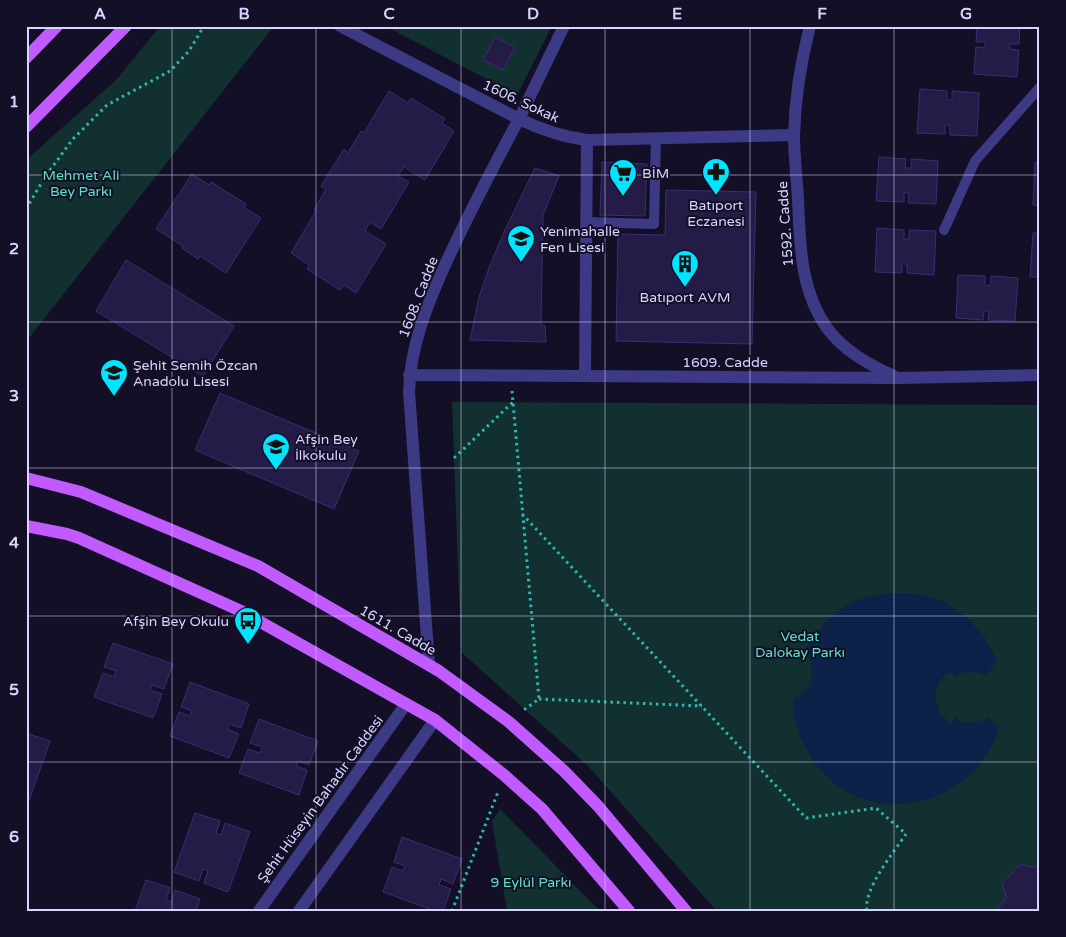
<svg xmlns="http://www.w3.org/2000/svg" width="1066" height="937" viewBox="0 0 1066 937" font-family="'Varela Round',sans-serif">
<style>
.green{fill:#12302f}
.water{fill:#0c2248}
.building{fill:#241b47;stroke:#3b2d73}
.lines{fill:none;stroke-linecap:round;stroke-linejoin:round}
.path{stroke:#2fb8b0;stroke-width:3;stroke-dasharray:2.5 4;stroke-linecap:butt}
.service{stroke:#3d3a85;stroke-width:10}
.minor{stroke:#3d3a85;stroke-width:12}
.tertiary{stroke:#3d3a85;stroke-width:12}
.primary{stroke:#c25bff;stroke-width:12}
.grid{fill:none;stroke:#d9d4ff;stroke-width:1;stroke-opacity:0.55}
.labels{text-anchor:middle;stroke-width:4;stroke-linejoin:round;paint-order:stroke}
.street-label{font-size:14px;fill:#d9d4ff;stroke:#130f26}
.poi-label{font-size:14px;fill:#d9d4ff;stroke:#130f26;text-anchor:start}
.park-label{font-size:14px;fill:#5fe0c0;stroke:#130f26}
.neatline{fill:none;stroke:#d9d4ff;stroke-width:2}
.grid-label{font-size:16px;text-anchor:middle;font-weight:bold;fill:#d9d4ff}
</style>
<rect width="100%" height="100%" fill="#130f26"/>
<path class="green" d="M160,26H274L29,338L26,344V160L117,79Z
M385,26H552L517,95Z
M452,402L1040,405V911H717L588,766L461,652Z
M500,809L600,911H507L492,821Z"/>
<path class="water" d="M888,593H916L942,601L965,616L984,636L997,660L987,676C976,670 966,670 956,677L949,672C930,685 932,711 951,723L955,717C966,725 977,724 988,717L999,728C972,816 851,833 807,750C798,734 792,717 793,699C813,691 817,666 805,650C818,628 836,608 861,599C870,596 879,595 888,593Z"/>
<path class="building" d="M977,26H1020L1019,44H1010V49L1019,50L1017,77L974,74L976,47L985,48V42H976Z
M495,37L515,47L503,70L483,60Z
M920,89L947,91V100H952V91L979,93L977,136L950,135V125H945V134L917,133Z
M389,91L408,103L411,98L445,119L442,123L454,131L425,180L404,167L398,176L409,182L381,229L370,222L365,231L386,244L356,293L344,285L340,290L307,269L309,265L291,253L316,211L314,210L326,189L321,186L344,149L348,153L361,131L364,133Z
M879,157L906,159L905,168H911V159L938,161L936,204L908,203L909,193H904V202L876,201Z
M602,162L647,164L645,216L600,215Z
M1035,162H1040V206L1033,205Z
M535,168L559,176L543,215L541,325L545,326L546,342L470,340L479,297L490,265L504,232Z
M192,174L209,185L211,182L246,204L244,207L261,218L226,273L200,256L198,259L182,248L183,246L156,229Z
M666,190L756,192L752,344L616,341L618,234L665,235Z
M877,228L904,230V239H909V230L936,231L934,275L907,273V264H902V273L875,272Z
M1033,233H1040V277H1030Z
M126,260L234,326L203,376L96,311Z
M958,275L985,276V285L990,286L991,276L1018,278L1015,321L988,320L989,311H984L983,320L956,318Z
M220,393L359,451L334,509L195,450Z
M113,643L173,664L164,689L152,685L150,690L162,694L153,718L94,697L103,673L114,677L116,671L104,667Z
M190,682L249,704L241,728L229,724L227,729L239,734L229,758L170,736L179,712L190,716L192,711L181,707Z
M259,719L318,741L309,765L298,761L296,766L307,770L299,795L239,773L248,749L260,753L262,747L250,743Z
M26,733L50,741L29,801L26,800Z
M195,813L220,821L216,833L221,835L225,823L250,832L228,892L204,883L208,871L203,869L199,881L174,872Z
M402,837L462,859L453,884L441,879L439,885L451,889L443,911H435L383,892L392,867L403,871L405,866L394,862Z
M1040,860V911H995L1007,898L1002,884L1021,864L1035,868Z
M146,880L170,888L166,900L172,902L175,890L200,899L196,911H135Z"/>
<g class="lines">
<path class="path" d="M26,209L45,177L72,140L107,105L170,71L189,51L204,26
M512,391L539,699L521,712
M454,458L513,402
M522,514L806,818L876,808L906,834C894,852 863,889 867,911
M539,699L702,706
M452,911L498,792"/>
<path class="service" d="M586,222L654,224L656,138
M944,230L975,161L1040,87"/>
<path class="minor" d="M340,26L519,119L564,26
M585,376L587,140"/>
<path class="tertiary" d="M810,26C801,61 795,99 794,135C794,157 797,179 798,200C800,244 800,290 827,328C844,351 868,364 894,376
M409,375L899,378L1040,375
M429,665L409,392C410,347 427,305 445,265C468,215 493,167 519,119C542,130 562,137 587,140L794,135
M259,911L406,704
M299,911L435,720"/>
<path class="primary" d="M26,58L57,26
M26,127L126,26
M26,478L81,492L258,566L439,671L509,722L564,771L598,806L686,911
M26,526L67,534L79,538L241,611L435,720L504,775L542,809L629,911"/>
</g>
<path class="grid" d="M172,26V911M316,26V911M461,26V911M605,26V911M750,26V911M894,26V911M26,175H1040M26,322H1040M26,468H1040M26,616H1040M26,762H1040"/>
<defs>
<symbol id="pharmacy-pin" viewBox="-11 -11 22 30"><path d="M0 17L-7.5 6A9.5 9.5 0 1 1 7.5 6Z" fill="#00e5ff" stroke="#130f26"/><path d="M-2-6h4v4h4v4h-4v4h-4v-4h-4v-4h4Z" fill="#111"/></symbol>
<symbol id="supermarket-pin" viewBox="-11 -11 22 30"><path d="M0 17L-7.5 6A9.5 9.5 0 1 1 7.5 6Z" fill="#00e5ff" stroke="#130f26"/><path d="M-6-5.5h2.5l.6 2H6L4.5 2H-2.5L-4.4-4H-6ZM-1.5 3.2a1.3 1.3 0 1 0 .1 0ZM3 3.2a1.3 1.3 0 1 0 .1 0Z" fill="#111"/></symbol>
<symbol id="school-pin" viewBox="-11 -11 22 30"><path d="M0 17L-7.5 6A9.5 9.5 0 1 1 7.5 6Z" fill="#00e5ff" stroke="#130f26"/><path d="M0-5L7-2L0 1L-7-2ZM-4 1L0 2.5L4 1V4Q0 6-4 4Z" fill="#111"/></symbol>
<symbol id="building-pin" viewBox="-11 -11 22 30"><path d="M0 17L-7.5 6A9.5 9.5 0 1 1 7.5 6Z" fill="#00e5ff" stroke="#130f26"/><path d="M-4-6H4V6H1V3H-1V6H-4ZM-2.5-4.3h1.7v1.8h-1.7ZM.8-4.3h1.7v1.8H.8ZM-2.5-1h1.7V.8h-1.7ZM.8-1h1.7V.8H.8Z" fill="#111"/></symbol>
<symbol id="bus-pin" viewBox="-11 -11 22 30"><path d="M0 17L-7.5 6A9.5 9.5 0 1 1 7.5 6Z" fill="#00e5ff" stroke="#130f26"/><path d="M-5-6H5V4H4V6H2V4H-2V6H-4V4H-5ZM-3.5-4V0h7V-4ZM-3.5 1.2v1.5H-2V1.2ZM2 1.2v1.5H3.5V1.2Z" fill="#111"/></symbol>
</defs>
<g fill-rule="evenodd">
<use href="#pharmacy-pin" x="700" y="156" width="32" height="43"/>
<use href="#supermarket-pin" x="607" y="157" width="32" height="43"/>
<use href="#school-pin" x="505" y="223" width="32" height="43"/>
<use href="#building-pin" x="669" y="248" width="32" height="43"/>
<use href="#school-pin" x="98" y="357" width="32" height="43"/>
<use href="#school-pin" x="260" y="431" width="32" height="43"/>
<use href="#bus-pin" x="232" y="605" width="32" height="43"/>
</g>
<g class="labels">
<g class="street-label">
<text transform="translate(521 101) rotate(25)" y="5">1606. Sokak</text>
<text transform="translate(785 224) rotate(-94)" y="5">1592. Cadde</text>
<text transform="translate(418 297) rotate(-69)" y="5">1608. Cadde</text>
<text x="725" y="367">1609. Cadde</text>
<text transform="translate(398 630) rotate(30)" y="5">1611. Cadde</text>
<text transform="translate(320 799) rotate(-54)" y="5">Şehit Hüseyin Bahadır Caddesi</text>
</g>
<g class="poi-label">
<text x="642" y="178">BİM</text>
<text x="716" y="210" text-anchor="middle">Batıport<tspan x="716" dy="16">Eczanesi</tspan></text>
<text x="540" y="236">Yenimahalle<tspan x="540" dy="16">Fen Lisesi</tspan></text>
<text x="685" y="302" text-anchor="middle">Batıport AVM</text>
<text x="133" y="370">Şehit Semih Özcan<tspan x="133" dy="16">Anadolu Lisesi</tspan></text>
<text x="295" y="444">Afşin Bey<tspan x="295" dy="16">İlkokulu</tspan></text>
<text x="229" y="626" text-anchor="end">Afşin Bey Okulu</text>
</g>
<g class="park-label">
<text x="81" y="180">Mehmet Ali<tspan x="81" dy="16">Bey Parkı</tspan></text>
<text x="800" y="641">Vedat<tspan x="800" dy="16">Dalokay Parkı</tspan></text>
<text x="531" y="887">9 Eylül Parkı</text>
</g>
</g>
<rect width="1066" height="937" fill="none" stroke="#130f26" stroke-width="55"/>
<rect x="28" y="28" width="1010" height="882" class="neatline"/>
<g class="grid-label">
<text x="100" y="19">A</text>
<text x="244" y="19">B</text>
<text x="389" y="19">C</text>
<text x="533" y="19">D</text>
<text x="677" y="19">E</text>
<text x="822" y="19">F</text>
<text x="966" y="19">G</text>
<text x="14" y="107">1</text>
<text x="14" y="254">2</text>
<text x="14" y="401">3</text>
<text x="14" y="548">4</text>
<text x="14" y="695">5</text>
<text x="14" y="842">6</text>
</g>
</svg>
